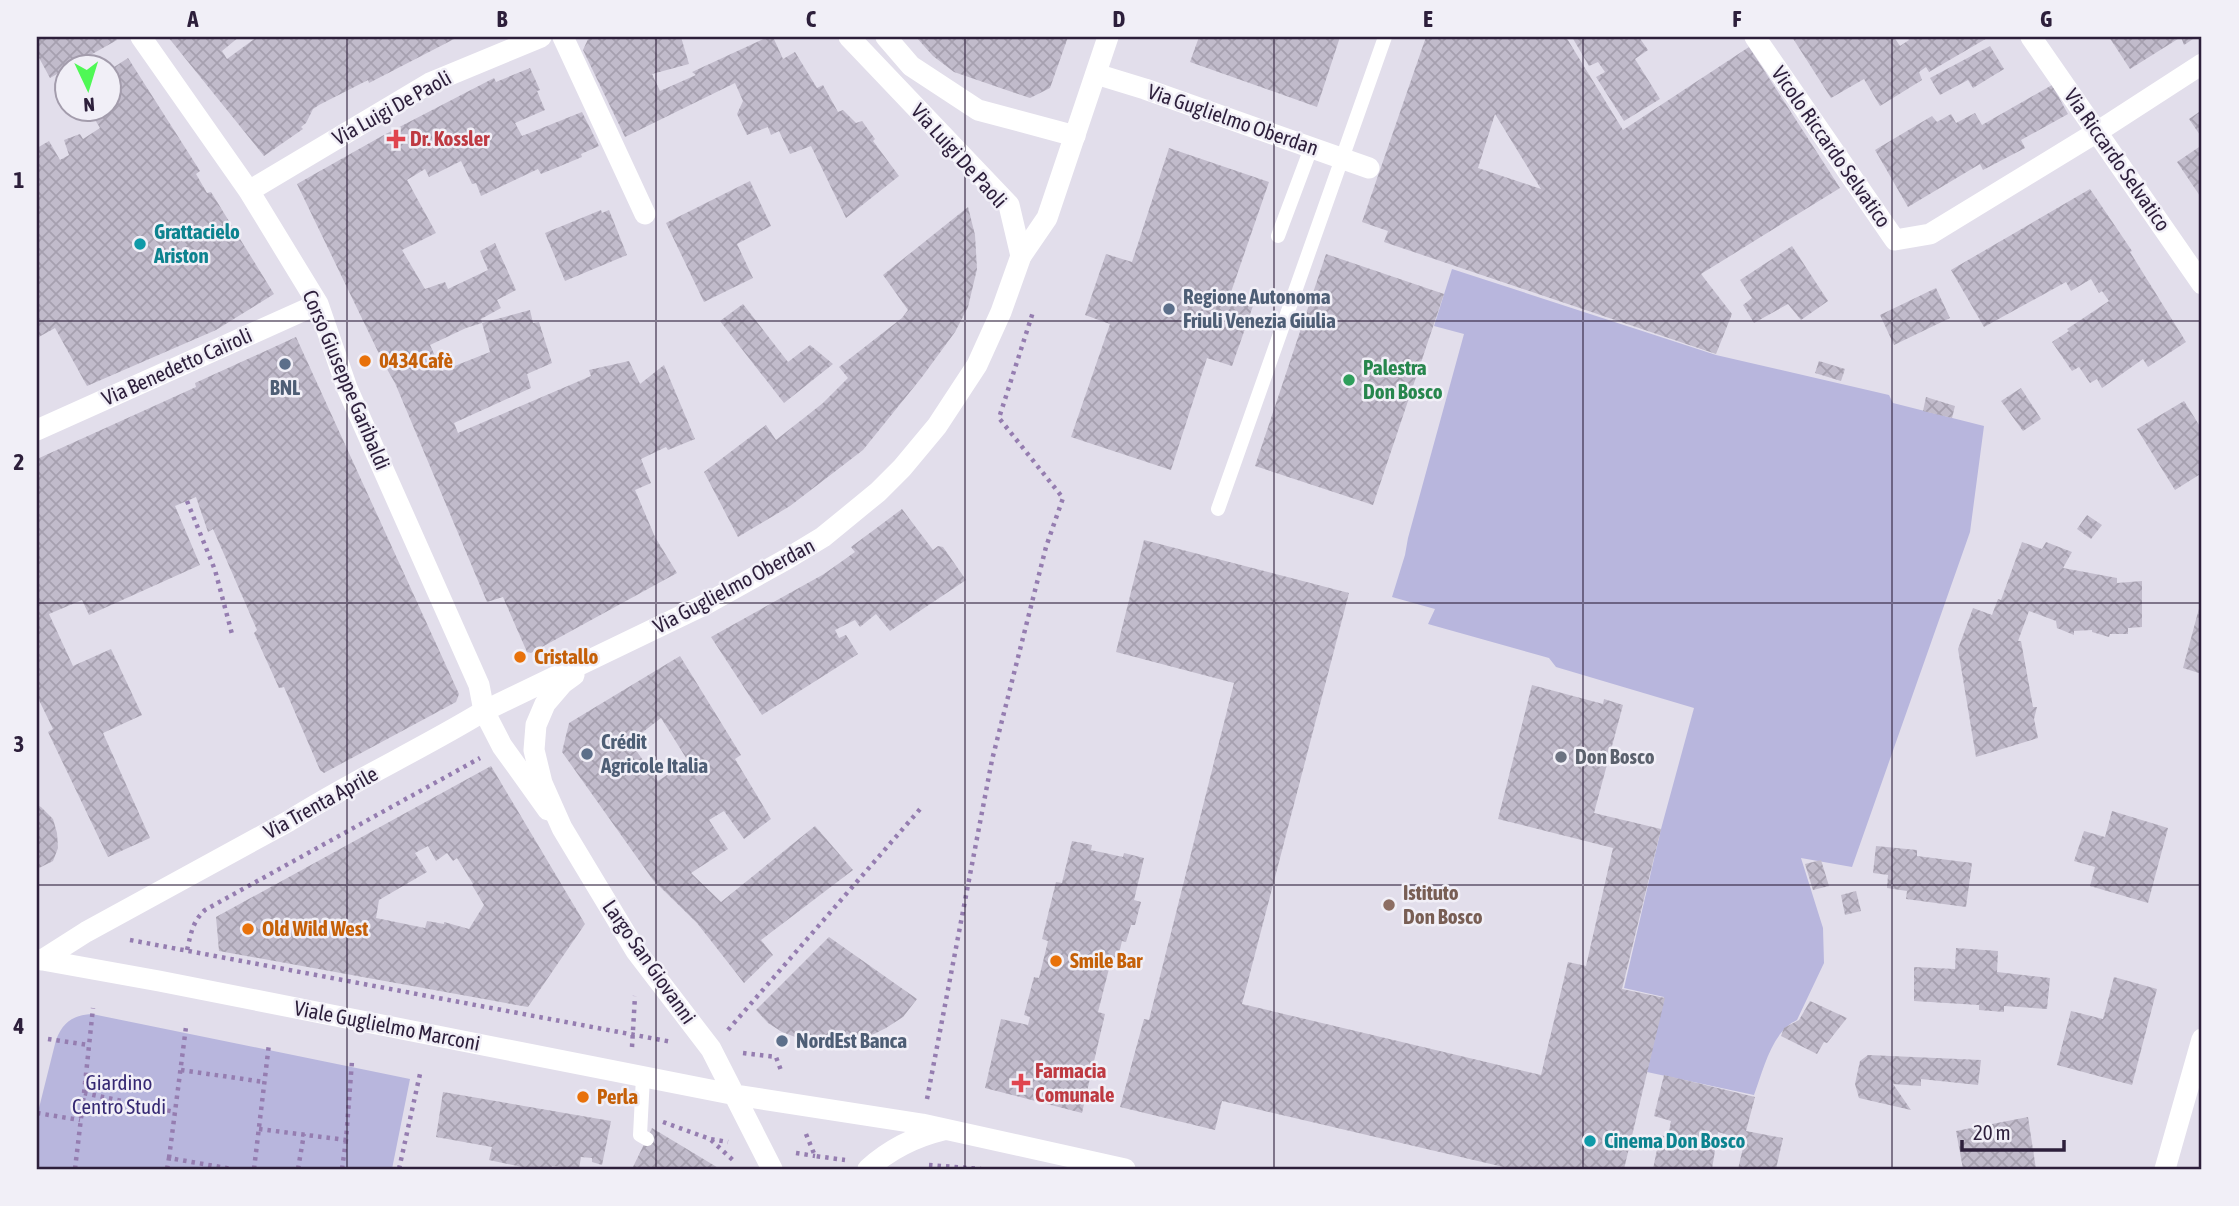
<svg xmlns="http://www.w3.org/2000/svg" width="2239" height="1206" viewBox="0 0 2239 1206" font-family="'Asap Condensed',sans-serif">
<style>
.garden{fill:#b8b6dd}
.building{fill:url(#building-cross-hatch);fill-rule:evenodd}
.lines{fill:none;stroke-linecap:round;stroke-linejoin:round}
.path{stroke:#957db0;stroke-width:4.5;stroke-dasharray:3.5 5;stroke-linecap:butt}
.lane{stroke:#fff;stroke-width:14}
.street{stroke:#fff;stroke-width:21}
.secondary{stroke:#fff;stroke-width:21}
.grid{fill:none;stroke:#2d1f3b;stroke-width:2;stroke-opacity:0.55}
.health-dot{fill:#e0444e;stroke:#f1eff7;stroke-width:2.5}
.culture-dot{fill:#0f9aa8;stroke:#f1eff7;stroke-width:2.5}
.service-dot{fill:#5c6f8a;stroke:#f1eff7;stroke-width:2.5}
.food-dot{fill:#e8710a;stroke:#f1eff7;stroke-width:2.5}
.leisure-dot{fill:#2e9e5b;stroke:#f1eff7;stroke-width:2.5}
.worship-dot{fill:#6b7280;stroke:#f1eff7;stroke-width:2.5}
.education-dot{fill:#8d6e63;stroke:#f1eff7;stroke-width:2.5}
.labels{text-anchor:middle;stroke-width:5;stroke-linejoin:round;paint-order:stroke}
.street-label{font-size:21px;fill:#2d1f3b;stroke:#f1eff7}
.health-label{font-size:21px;font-weight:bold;fill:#be3a42;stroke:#f1eff7;text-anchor:start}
.culture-label{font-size:21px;font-weight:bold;fill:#0d838f;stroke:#f1eff7;text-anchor:start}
.service-label{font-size:21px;font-weight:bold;fill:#4e5e75;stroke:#f1eff7;text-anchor:start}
.food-label{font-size:21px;font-weight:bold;fill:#c56008;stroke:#f1eff7;text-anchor:start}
.leisure-label{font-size:21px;font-weight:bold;fill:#27864d;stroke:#f1eff7;text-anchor:start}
.worship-label{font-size:21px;font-weight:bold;fill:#5b616d;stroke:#f1eff7;text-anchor:start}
.education-label{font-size:21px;font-weight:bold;fill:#785e54;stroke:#f1eff7;text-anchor:start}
.park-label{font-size:21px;fill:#352873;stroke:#f1eff7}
.neatline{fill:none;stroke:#2d1f3b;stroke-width:2.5}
.grid-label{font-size:23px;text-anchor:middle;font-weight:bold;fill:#2d1f3b}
</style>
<defs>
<pattern id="building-cross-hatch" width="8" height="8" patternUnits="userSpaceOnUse" patternTransform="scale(1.75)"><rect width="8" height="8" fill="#c1bbcb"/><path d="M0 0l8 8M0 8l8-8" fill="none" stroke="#a6a0af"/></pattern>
</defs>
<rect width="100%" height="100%" fill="#e2deeb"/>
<path class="garden" d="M1452,269L1716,355L1889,395L1893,403L1984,426L1970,532L1852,867L1801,858L1823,928L1824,963L1797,1020C1772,1031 1763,1071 1754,1095L1647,1072L1664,997L1624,988L1661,829L1694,708L1556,667L1549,658L1428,624L1435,609L1392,597L1405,555L1408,538L1464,334L1434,326Z
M92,1014L410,1079L392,1169H37V1116L56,1040C63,1022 73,1015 92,1014Z"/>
<path class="building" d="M37,37H115L117,40L71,66H66V69L50,78L37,54Z
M168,37H239L222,51L227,59L257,37H458L369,83L368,80L319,105L313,109L306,123L301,127L303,129L264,156Z
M589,37H681L689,64L652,74L660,91L696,75L692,72L768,37H773L783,59L795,52L817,88L823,85L838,112L843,110L856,123L862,121L875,139L873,141L899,176L846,218L811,146L790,154L779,131L771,135L768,127L747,135L737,114L743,101L735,83L625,137L583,50Z
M916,37H1068L1050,88L1030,98L954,72L933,56Z
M1199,37H1340L1317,107L1190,62Z
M1426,37H1566L1623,130L1749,47L1840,188L1701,274L1732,314L1716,354L1384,242L1388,231L1362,222ZM1495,114L1541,189L1478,168Z
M1572,37H1639L1648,50L1635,59L1660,99L1624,121L1596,77L1605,72L1598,62L1589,66Z
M1792,37H1894L1900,46L1909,40L1907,37H1989L1929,72L1926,67L1919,72L1922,80L1880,106L1864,79L1831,98Z
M2109,37H2196L2184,45L2181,37L2130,69Z
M1990,46L2004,69L1973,88L1968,80L1940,95L1930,78Z
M128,58L200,171L196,174L207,193L211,192L274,294L216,330L87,386L55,328L37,338V148L49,141L60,160L69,155L64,140L80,134L83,139L100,128L88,108H108V71Z
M530,68L540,90L537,91L545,110L515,123L522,136L582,112L599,146L581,154L582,157L541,174L538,169L481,196L476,183L472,184L461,161L429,177L425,169L407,180L436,233L402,250L425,289L445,282L448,289L488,270L480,251L495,243L516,290L497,300L501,308L481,319L482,323L466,328L430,345L442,371L490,352L482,323L530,310L533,323L539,322L552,363L527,374L531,388L454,423L458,433L591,376L589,370L629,361L640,384L664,365L695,439L668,450L666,447L641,459L651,483L635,490L655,537L677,573L531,653L527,652L503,597L487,602L395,383L384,364L297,184L382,136L494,78L496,82Z
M2052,85L2068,114L2021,140L2025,148L1983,170L1980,164L1908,207L1875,150L1932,116L1937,122L1951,114L1956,123L1975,113L1982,125Z
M2202,110V138L2189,119Z
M2202,145V199L2177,162Z
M1169,148L1269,182L1230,295L1254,303L1232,366L1207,358L1171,470L1071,437L1110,324L1085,315L1099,274L1106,254L1132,262Z
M750,181L771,226L737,244L753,278L704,302L666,223Z
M2090,189L2132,251L2130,252L2186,342L2148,367L2143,359L2102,388L2097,379L2090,383L2079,367L2072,371L2052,342L2069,331L2067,329L2109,301L2102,291L2099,293L2091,279L2071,291L2066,282L1984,327L1951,270Z
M968,207L975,235L977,269L968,307L955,332L922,377L863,450L790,506L738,537L704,472L766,425L776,440L823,403L848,378L839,367L902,318L908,310L883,275Z
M601,210L602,213L609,210L627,255L565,281L545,233Z
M1792,246L1828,301L1801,320L1788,304L1754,323L1743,305L1752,298L1740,280Z
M1326,254L1444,294L1373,505L1255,466Z
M1936,288L1950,318L1894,345L1880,315Z
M743,304L788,362L810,345L833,364L784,403L720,321Z
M296,337L459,694L456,702L324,773L320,770L284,687L279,688L254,633L257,630L213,529L208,532L196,497L175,506L200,565L89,615L82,600L49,614L73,666L111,649L142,715L103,733L150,838L108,857L48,732L53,729L37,696V459L196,387L195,383Z
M1819,361L1845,369L1841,381L1815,373Z
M2021,388L2041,419L2023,431L2001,401Z
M1926,397L1955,406L1952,418L1923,411Z
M2184,401L2201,428L2202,427V473L2175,490L2137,429Z
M902,509L933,550L938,546L943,547L966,580L890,631L876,614L860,627L855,620L835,630L839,638L846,635L858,654L762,715L711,637L824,574L855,552L851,547Z
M2087,515L2102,525L2091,539L2077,529Z
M1144,540L1349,593L1242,1004L1541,1075L1568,962L1586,966L1613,848L1498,819L1532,685L1603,704L1604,699L1623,705L1594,813L1661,829L1622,989L1665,998L1624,1169H1512L1222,1101L1215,1130L1120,1107L1144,1019L1149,1020L1234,683L1116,652Z
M2022,542L2042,549L2046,542L2072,552L2063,568L2117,578V583L2142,581V627L2128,628V634H2110L2109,637L2092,632V630L2074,631V635L2057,628L2056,621L2029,611L2018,641H2021L2033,707H2037L2034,719L2038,738L1976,757L1958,649L1973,608L1992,615L1998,599L2001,600Z
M2201,601L2202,602V674L2183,668Z
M680,656L741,755L735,759L771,819L744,839L724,811L709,820L728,849L691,873L721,902L815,826L853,870L761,940L773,955L744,983L697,923L653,880L562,752L569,723ZM661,718L688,761L658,781L630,742Z
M491,766L585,924L528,1007L219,951L216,917ZM428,846L436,861L447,853L453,861L457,858L473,884L472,885L484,905L469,929L444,922V924L427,921L425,928L376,918L379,900L427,872L415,853Z
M37,805L41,807L53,819L57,833L58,848L53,861L37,869Z
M2112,811L2168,828L2148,903L2090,886L2095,867L2074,861L2084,831L2105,837Z
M1072,841L1092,845L1091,850L1123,857L1124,853L1144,858L1134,900L1141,902L1135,925H1131L1126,942L1122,941L1118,958L1112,957L1098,1012L1105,1014L1082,1113L985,1088L1001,1019L1028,1025L1030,1017L1024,1015L1034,977L1039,978L1048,941L1042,939L1056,882L1062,883Z
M1876,846L1917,850V856L1972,863L1966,907L1906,899L1907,891L1887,888L1888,875L1873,873Z
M1821,860L1829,886L1813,890L1805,864Z
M1856,891L1861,911L1845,915L1841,895Z
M829,937L917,999L903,1017L886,1028L866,1038L844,1044H825L803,1040L782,1032L768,1023L756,1010Z
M1956,948L1998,951L1997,972L2050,978L2047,1009L2004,1006V1012L1979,1010V1005L1914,1001V967L1955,969Z
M2114,977L2157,989L2132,1085L2057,1065L2071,1011L2103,1019Z
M1810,1001L1847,1018L1827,1043L1824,1042L1817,1054L1781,1036L1784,1028L1799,1020Z
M1868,1055L1981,1060L1978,1085L1921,1079V1086L1893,1084L1911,1110L1859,1098L1855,1084L1860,1061Z
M1664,1075L1755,1097L1746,1131L1783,1138L1776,1169H1738L1745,1140L1718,1132L1712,1169H1653L1660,1135L1668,1137L1671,1121L1654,1116Z
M443,1092L611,1121L602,1165L592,1162V1158L581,1157L579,1169L552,1166L551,1169H532L489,1160L492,1147L436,1137Z
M2028,1117L2036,1169H1963L1956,1131Z
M652,1128L720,1169H632Z"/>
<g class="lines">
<path class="path" d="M187,501L215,570L232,634
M130,940L672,1042
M187,950C191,934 192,922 205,910L480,758
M728,1030L921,808
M48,1039L88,1045
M632,1047L635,996
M743,1053L776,1057L782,1073
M181,1070L264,1082
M84,1093L93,1008
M927,1099L992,760L1046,547L1063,498L999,418L1033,312
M37,1113L80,1120
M663,1122L710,1139L728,1142
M259,1129L346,1140L352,1061
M806,1134L815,1156L845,1160
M711,1140L735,1162
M796,1153L815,1156
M169,1158L186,1027
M929,1165L981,1169
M75,1169L84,1093L175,1112
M167,1169L169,1158L232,1169
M254,1169L269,1044
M298,1169L304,1134
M342,1169L346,1140
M399,1169L420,1074"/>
<path class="lane" d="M1278,236L1311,148
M1218,509L1385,37
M643,1077L640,1135L647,1139"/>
<path class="street" d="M141,37L249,191L318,304L347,388L479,685L484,711L502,746L548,810
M563,37L645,214
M849,37L1009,205L1021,256
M886,37L911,66L978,110L1075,136
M1755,37L1895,240L1930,234L2097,132L2202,64
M2031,37L2202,284
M1096,74L1145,89L1369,168
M249,191L430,83L541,37
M37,430L318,304
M2165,1169L2202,1039"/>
<path class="secondary" d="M574,675L563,683L545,704L536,725L534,750L542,783L562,828L636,951L711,1049L772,1169
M37,959L159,981L736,1095L922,1124L1125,1169
M42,960L86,932L289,821C352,781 420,750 484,711L706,604L785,560L823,537L878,492L902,468L937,426L977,365L1001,312L1021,256L1047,218L1108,37
M868,1169C890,1149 914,1137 943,1130"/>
</g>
<path class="grid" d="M347,37V1169M656,37V1169M965,37V1169M1274,37V1169M1583,37V1169M1892,37V1169M37,321H2202M37,603H2202M37,885H2202"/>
<g class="health-dot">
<path d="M392.5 128.5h7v7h7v7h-7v7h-7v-7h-7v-7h7z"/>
<path d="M1017.5 1072.5h7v7h7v7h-7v7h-7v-7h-7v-7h7z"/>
</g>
<g class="culture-dot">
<circle cx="140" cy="244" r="7"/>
<circle cx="1590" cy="1141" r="7"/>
</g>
<g class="service-dot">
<circle cx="1169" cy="309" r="7"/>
<circle cx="285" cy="364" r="7"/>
<circle cx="587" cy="754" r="7"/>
<circle cx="782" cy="1041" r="7"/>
</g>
<g class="food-dot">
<circle cx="365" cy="361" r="7"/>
<circle cx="520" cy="657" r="7"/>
<circle cx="248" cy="929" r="7"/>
<circle cx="1056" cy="961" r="7"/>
<circle cx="583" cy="1097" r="7"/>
</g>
<circle class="leisure-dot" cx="1349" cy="380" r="7"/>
<circle class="worship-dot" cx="1561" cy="757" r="7"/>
<circle class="education-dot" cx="1389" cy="905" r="7"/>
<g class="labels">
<g class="street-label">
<text transform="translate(392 108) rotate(-29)" y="7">Via Luigi De Paoli</text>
<text transform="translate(1233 120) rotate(19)" y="7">Via Guglielmo Oberdan</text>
<text transform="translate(1831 147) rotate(55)" y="7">Vicolo Riccardo Selvatico</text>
<text transform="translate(959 156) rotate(48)" y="7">Via Luigi De Paoli</text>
<text transform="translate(2117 160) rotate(55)" y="7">Via Riccardo Selvatico</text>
<text transform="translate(177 367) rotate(-24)" y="7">Via Benedetto Cairoli</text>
<text transform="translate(346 380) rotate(67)" y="7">Corso Giuseppe Garibaldi</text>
<text transform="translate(734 586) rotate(-28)" y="7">Via Guglielmo Oberdan</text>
<text transform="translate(321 803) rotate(-29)" y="7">Via Trenta Aprile</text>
<text transform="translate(649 962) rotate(55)" y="7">Largo San Giovanni</text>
<text transform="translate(387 1026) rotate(11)" y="7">Viale Guglielmo Marconi</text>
</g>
<g class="health-label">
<text x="410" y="146">Dr. Kossler</text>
<text x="1035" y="1078">Farmacia<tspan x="1035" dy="24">Comunale</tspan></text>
</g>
<g class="culture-label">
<text x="154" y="239">Grattacielo<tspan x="154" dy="24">Ariston</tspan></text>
<text x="1604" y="1148">Cinema Don Bosco</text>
</g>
<g class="service-label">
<text x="1183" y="304">Regione Autonoma<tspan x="1183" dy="24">Friuli Venezia Giulia</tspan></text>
<text x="285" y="395" text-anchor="middle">BNL</text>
<text x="601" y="749">Crédit<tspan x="601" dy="24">Agricole Italia</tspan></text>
<text x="796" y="1048">NordEst Banca</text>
</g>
<g class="food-label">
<text x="379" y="368">0434Cafè</text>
<text x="534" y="664">Cristallo</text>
<text x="262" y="936">Old Wild West</text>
<text x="1070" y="968">Smile Bar</text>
<text x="597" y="1104">Perla</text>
</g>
<g class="leisure-label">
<text x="1363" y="375">Palestra<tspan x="1363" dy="24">Don Bosco</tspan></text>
</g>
<g class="worship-label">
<text x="1575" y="764">Don Bosco</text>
</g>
<g class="education-label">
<text x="1403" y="900">Istituto<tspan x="1403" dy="24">Don Bosco</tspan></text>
</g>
<g class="park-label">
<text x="119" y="1090">Giardino<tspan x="119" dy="24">Centro Studi</tspan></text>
</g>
</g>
<rect width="2239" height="1206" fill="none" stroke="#f1eff7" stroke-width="77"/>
<g transform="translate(88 88) rotate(176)"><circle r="33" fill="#f1eff7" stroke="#a39cac" stroke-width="2"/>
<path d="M0-5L12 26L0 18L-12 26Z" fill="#4ff855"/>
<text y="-10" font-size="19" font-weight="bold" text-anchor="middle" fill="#2d1f3b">N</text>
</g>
<path d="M1962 1140v10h102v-10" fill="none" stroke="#2d1f3b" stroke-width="3.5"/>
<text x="1973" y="1140" font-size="21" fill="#2d1f3b" stroke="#f1eff7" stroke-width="5" paint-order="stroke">20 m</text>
<rect x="38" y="38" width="2162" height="1130" class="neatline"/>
<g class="grid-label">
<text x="193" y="27">A</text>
<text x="502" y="27">B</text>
<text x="811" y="27">C</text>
<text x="1119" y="27">D</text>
<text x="1428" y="27">E</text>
<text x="1737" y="27">F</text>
<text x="2046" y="27">G</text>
<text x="19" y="188">1</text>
<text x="19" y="470">2</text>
<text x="19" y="752">3</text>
<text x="19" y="1034">4</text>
</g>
</svg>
